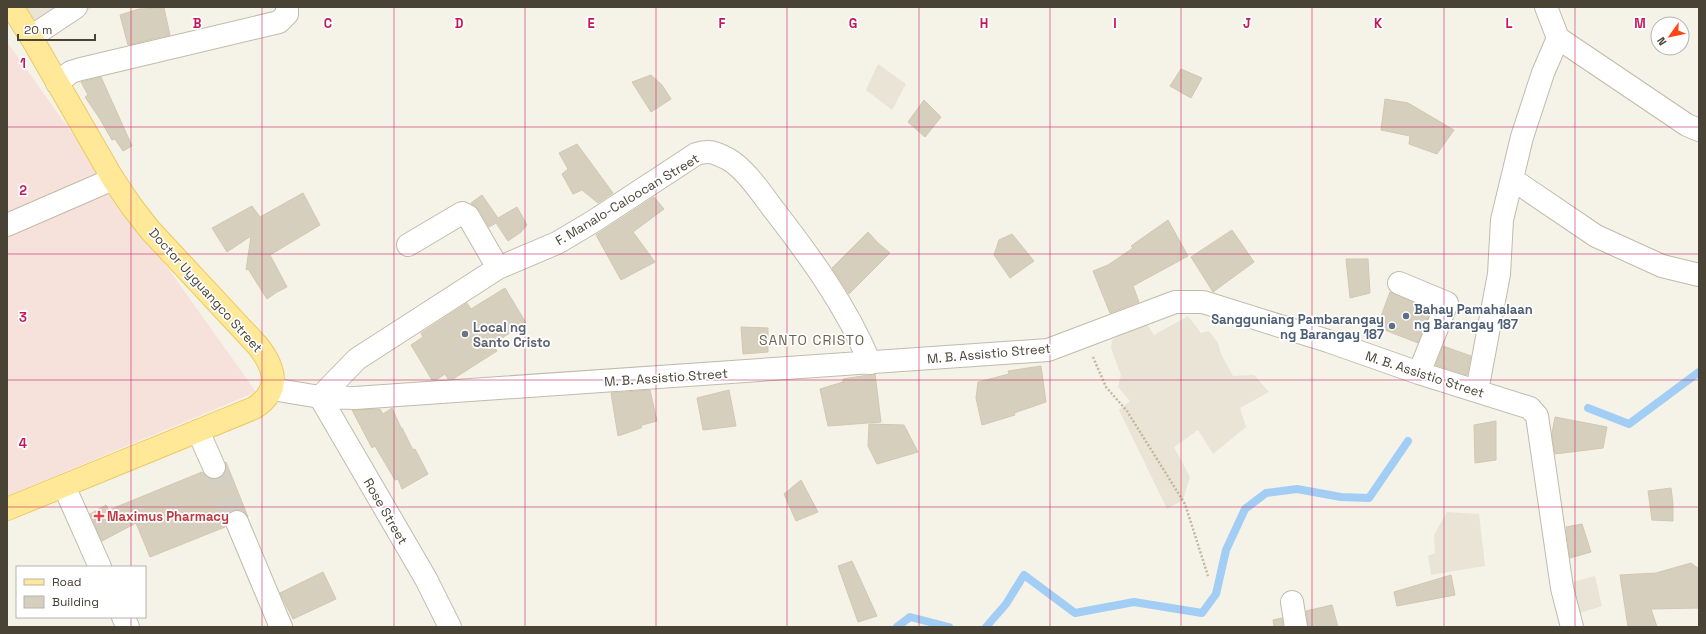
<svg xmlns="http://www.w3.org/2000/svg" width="1706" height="634" viewBox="0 0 1706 634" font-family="'Space Grotesk',sans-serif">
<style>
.residential{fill:#e9e4d6}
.medical{fill:#f6e1db}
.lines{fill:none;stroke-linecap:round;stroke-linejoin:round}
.stream{stroke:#a2cef5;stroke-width:8}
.building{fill:#d7cfbd;stroke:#d3c7b0}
.minor-tunnel{stroke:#d3cfc4;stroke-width:22;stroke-dasharray:22 11;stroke-linecap:butt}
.minor-casing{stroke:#c1bbaa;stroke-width:24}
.major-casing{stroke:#ebca61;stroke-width:24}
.path{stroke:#c4b89b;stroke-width:2.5;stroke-dasharray:2 2;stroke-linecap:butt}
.minor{stroke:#fff;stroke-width:22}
.major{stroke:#ffe897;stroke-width:22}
.grid{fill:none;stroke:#c2185b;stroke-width:1;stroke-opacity:0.55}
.service-dot{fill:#5c6f8a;stroke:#fff;stroke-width:1.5}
.worship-dot{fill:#6b7280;stroke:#fff;stroke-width:1.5}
.health-dot{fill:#e0444e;stroke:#fff;stroke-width:1.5}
.labels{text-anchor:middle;stroke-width:3.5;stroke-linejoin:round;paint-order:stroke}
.street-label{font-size:13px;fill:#494336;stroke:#fff}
.service-label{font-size:13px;font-weight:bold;fill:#4e5e75;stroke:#fff;text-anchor:start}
.worship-label{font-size:13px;font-weight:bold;fill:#5b616d;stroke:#fff;text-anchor:start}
.health-label{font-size:13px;font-weight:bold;fill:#be3a42;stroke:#fff;text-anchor:start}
.neighbourhood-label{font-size:14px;letter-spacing:1px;fill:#6d624d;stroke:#fff}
.grid-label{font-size:13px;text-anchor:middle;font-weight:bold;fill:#c2185b;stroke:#fff;stroke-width:3.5;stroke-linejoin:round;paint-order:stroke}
</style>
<rect width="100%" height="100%" fill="#f5f2e8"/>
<path class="residential" d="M26,7H93L45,39Z
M878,64L906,84L892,110L866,90Z
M1188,316L1201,333L1209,331L1218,343L1221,354L1233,376L1254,375L1269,392L1240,408L1246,427L1213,454L1198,430L1174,447L1190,477L1183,500L1167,509L1119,410L1130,401L1118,387L1121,375L1111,348L1112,340L1144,320L1154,335Z
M1447,512L1479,514L1485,566L1431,575L1428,556L1435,553L1434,535Z
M1595,576L1602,606L1580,613L1572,582Z"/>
<path class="medical" d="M7,42L256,392L7,496Z"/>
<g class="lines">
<path class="stream" d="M1588,408L1629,424L1699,372
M897,627L910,617L949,627
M986,627L1006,604L1024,575L1075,613L1134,602L1202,613L1216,594L1226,550L1245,509L1266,493L1297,489L1341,497L1369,498L1408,441"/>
</g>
<path class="building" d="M164,8L170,35L128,45L120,15L139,9Z
M1181,69L1202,78L1191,98L1170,86Z
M651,75L662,85L671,99L651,112L632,82Z
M101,77L132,146L123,151L115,139L112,140L100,119L85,97L88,95L81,82Z
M1385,99L1408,103L1454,130L1437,154L1409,144L1410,136L1381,130Z
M924,100L941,117L925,137L908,122Z
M577,144L613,193L598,203L582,190L573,194L562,174L568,169L559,153Z
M303,193L320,225L270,255L287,287L277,292L267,299L248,269L246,270L251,236L227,252L212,228L252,206L260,217Z
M482,195L498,218L517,207L527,225L521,232L508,241L496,223L489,227L479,210L471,203Z
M654,197L664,209L633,232L655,262L621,280L596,235Z
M1168,220L1188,256L1133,286L1139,302L1110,313L1093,271L1108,265L1133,248L1131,246Z
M1232,230L1254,262L1213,292L1191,257Z
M868,232L878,243L890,253L849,294L832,268Z
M1012,234L1034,261L1010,278L994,255L999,240Z
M1346,259H1368L1370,293L1350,298Z
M505,288L526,323L492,344L497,351L453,379H448L445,374L436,380H432L411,345L423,337L421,333L467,303L471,309Z
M1390,292L1431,310L1418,343L1377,327Z
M741,327L768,328V352L743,354Z
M1443,346L1471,356L1467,375L1436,365Z
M1041,366L1046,402L1014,413L1015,415L982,425L976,398L978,382L1009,374L1008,371Z
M875,374L881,422L828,426L820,389L843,382V379Z
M650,390L657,421L642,425L641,428L618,436L611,393Z
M729,390L736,426L703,430L697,398Z
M392,408L401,428H402L413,450L415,449L428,474L402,489L398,479L395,480L375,446L372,448L352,410L380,409L383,414Z
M1555,417L1607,427L1603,448L1555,454L1552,433Z
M1496,421V460L1475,463L1474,425Z
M869,424L904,425L918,452L877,464L868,446Z
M226,462L248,517L244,512L239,510H233L227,515L225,521V527L150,557L136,523L102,541L90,514L106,505L109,510L202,472L207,477L212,479H219L224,474Z
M801,480L818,512L796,521L784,494Z
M1671,488L1673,504V521L1652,520L1648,491Z
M1582,524L1591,552L1570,558L1566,527Z
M852,561L877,616L858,622L838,566Z
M1691,563L1699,569V608L1651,609L1657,627H1628L1620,575L1656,573Z
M323,572L336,599L293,619L280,593Z
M1451,575L1455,595L1397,606L1394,592Z
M1332,605L1338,627H1308L1306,611Z
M1282,618L1283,627H1274L1273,620Z"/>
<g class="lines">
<path class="minor-tunnel" d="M214,467L237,522"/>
<defs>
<path id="minor" d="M1546,7L1558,38
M31,37L76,7
M57,83L71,72L81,69L279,22L287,14V7
M1512,179L1596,236L1662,266L1699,275
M7,225L113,179
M408,245L462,213L468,216L498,268
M1399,283L1447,303L1419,373
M272,389L320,397L355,398L1048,350L1175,302H1203L1328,341L1419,373L1530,408L1537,416L1562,588L1572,627
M1477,391L1499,274L1502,220L1522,137L1543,73L1558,38L1687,125L1699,130
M198,431L214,467
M64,486L100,567
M237,522L281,627
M1292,602L1296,627
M123,617L128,627
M450,627L426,579L320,397L357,359L498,268L557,243L594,221L696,154C710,150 714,152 728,159C744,168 760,191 771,206C809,255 846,305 870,363"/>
<path id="major" d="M7,509L254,408C281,391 276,369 258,346L150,230L132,207L113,179L31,37L12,7"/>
</defs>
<use href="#minor" class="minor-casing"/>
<use href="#major" class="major-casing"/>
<path class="path" d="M1093,357L1106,387L1127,411L1185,504L1208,576"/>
<use href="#minor" class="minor"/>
<use href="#major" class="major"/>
</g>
<path class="grid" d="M131,7V567M262,7V627M394,7V627M525,7V627M656,7V627M787,7V627M919,7V627M1050,7V627M1181,7V627M1312,7V627M1444,7V627M1575,7V627M7,127H1699M7,254H1699M7,380H1699M7,507H1699M131,617V627"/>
<g class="service-dot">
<circle cx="1406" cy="316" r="4"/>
<circle cx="1392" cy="326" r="4"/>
</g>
<circle class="worship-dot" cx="465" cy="334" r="4"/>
<path class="health-dot" d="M97 510h4v4h4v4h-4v4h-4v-4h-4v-4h4z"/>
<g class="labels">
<g class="street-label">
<text transform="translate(627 199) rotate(-31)" y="5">F. Manalo-Caloocan Street</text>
<text transform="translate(206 290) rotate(48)" y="5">Doctor Uyguangco Street</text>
<text transform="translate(989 353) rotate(-5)" y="5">M. B. Assistio Street</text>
<text transform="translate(1425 374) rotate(18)" y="5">M. B. Assistio Street</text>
<text transform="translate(666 377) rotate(-4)" y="5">M. B. Assistio Street</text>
<text transform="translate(386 511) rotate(60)" y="5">Rose Street</text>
</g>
<g class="service-label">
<text x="1414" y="314">Bahay Pamahalaan<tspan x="1414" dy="15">ng Barangay 187</tspan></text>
<text x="1384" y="324" text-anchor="end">Sangguniang Pambarangay<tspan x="1384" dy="15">ng Barangay 187</tspan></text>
</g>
<g class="worship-label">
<text x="473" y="332">Local ng<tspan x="473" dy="15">Santo Cristo</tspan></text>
</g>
<g class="health-label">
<text x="107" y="521">Maximus Pharmacy</text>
</g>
<g class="neighbourhood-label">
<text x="812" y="345">SANTO CRISTO</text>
</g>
</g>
<g class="grid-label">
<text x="197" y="28">B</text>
<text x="328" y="28">C</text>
<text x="459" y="28">D</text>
<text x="591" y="28">E</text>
<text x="722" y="28">F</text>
<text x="853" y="28">G</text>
<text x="984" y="28">H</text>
<text x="1115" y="28">I</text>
<text x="1247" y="28">J</text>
<text x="1378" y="28">K</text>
<text x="1509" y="28">L</text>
<text x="1640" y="28">M</text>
<text x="23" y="68">1</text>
<text x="23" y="195">2</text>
<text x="23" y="322">3</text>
<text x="23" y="448">4</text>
</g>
<rect width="1706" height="634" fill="none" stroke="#494336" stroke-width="16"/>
<rect x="16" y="566" width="130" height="52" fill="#ffffff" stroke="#b6b4af"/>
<rect x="24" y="579" width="20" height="6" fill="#ffe897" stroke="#b6b4af"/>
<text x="52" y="586" font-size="12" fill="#494336">Road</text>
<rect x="24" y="596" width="20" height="12" fill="#d7cfbd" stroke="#b6b4af"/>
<text x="52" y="606" font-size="12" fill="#494336">Building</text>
<g transform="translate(1670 36) rotate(237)"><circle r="19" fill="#ffffff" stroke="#b6b4af"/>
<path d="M0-3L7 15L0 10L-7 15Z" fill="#ff4715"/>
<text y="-6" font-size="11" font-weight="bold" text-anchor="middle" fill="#494336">N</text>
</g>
<path d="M18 34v6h77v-6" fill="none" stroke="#494336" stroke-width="2"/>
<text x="24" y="34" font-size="12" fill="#494336" stroke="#ffffff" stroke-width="3" paint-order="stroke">20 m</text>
</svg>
